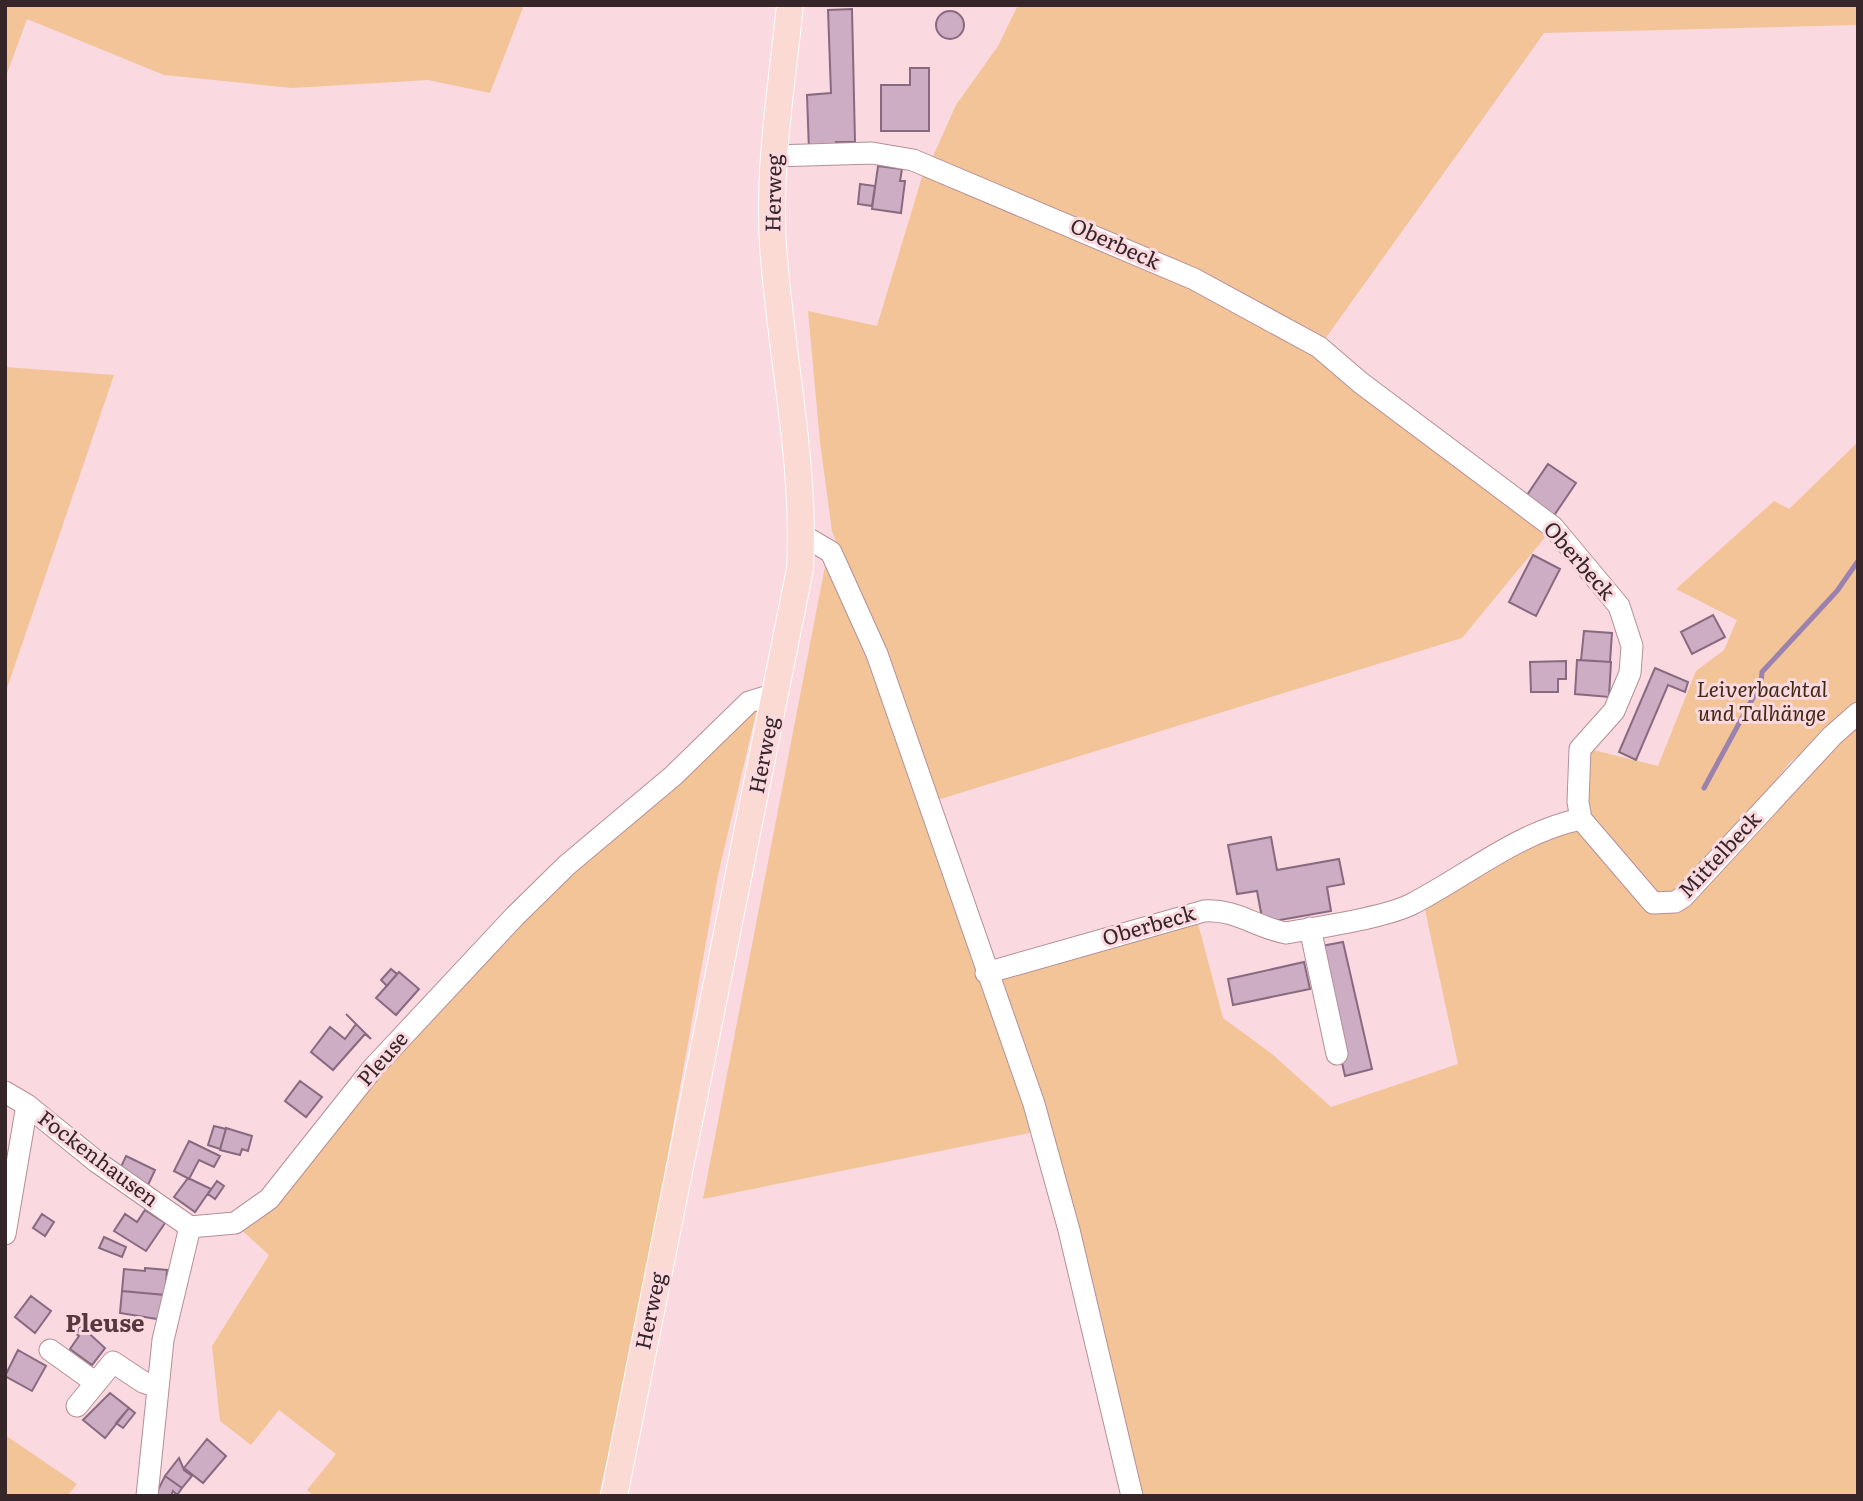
<svg xmlns="http://www.w3.org/2000/svg" width="1863" height="1501" viewBox="0 0 1863 1501" font-family="Literata,serif">
<style>
.green{fill:#f3c498}
.lines{fill:none;stroke-linecap:round;stroke-linejoin:round}
.stream{stroke:#9a81ae;stroke-width:5}
.building{fill:#ccadc4;stroke:#876a7f;stroke-width:2}
.minor-casing{stroke:#b58f97;stroke-width:23}
.major-casing{stroke:#fff;stroke-width:28}
.minor{stroke:#fff;stroke-width:21}
.major{stroke:#fadad3;stroke-width:26}
.labels{text-anchor:middle;stroke-width:6;stroke-linejoin:round;paint-order:stroke}
.street-label{font-size:21px;fill:#362629;stroke:#fbd9e0}
.park-label{font-size:21px;font-style:italic;fill:#402912;stroke:#fbd9e0}
.quarter-label{font-size:24px;font-weight:bold;fill:#58383f;stroke:#fbd9e0}
</style>
<rect width="100%" height="100%" fill="#fbd9e0"/>
<path class="green" d="M5,5H524L490,93L428,80L292,88L164,75L27,19L5,79Z
M1018,5H1858V25L1544,33L1320,346L930,163L956,105L998,46Z
M925,167L1252,311L1551,530L1462,638L934,801L832,531L820,442L808,311L877,326Z
M5,367L114,375L5,694Z
M1858,442V707L1789,763L1738,832L1858,716V1496H1140L996,975L1196,916L1223,1018L1272,1054L1331,1107L1458,1064L1424,905L1583,812L1589,749L1658,766L1696,671L1724,650L1737,620L1676,589L1774,501L1789,509Z
M826,561L866,636L1039,1131L703,1199Z
M757,709L718,875L641,1306L599,1496H314L307,1490L336,1454L279,1410L251,1445L220,1421L212,1346L269,1255L236,1225L519,917Z
M5,1435L77,1484L67,1496H5Z"/>
<g class="lines">
<path class="stream" d="M1704,788L1761,683L1762,672L1837,591L1858,561"/>
</g>
<path class="building" d="M852,9L855,142H836L837,150L809,151L807,95L831,93L828,10Z
M936 25a14 14 0 1 1 28 0a14 14 0 1 1-28 0Z
M910,68H929V131H881V85H910Z
M878,166L902,169L900,181H905L901,213L872,209Z
M860,184L875,186L872,206L858,204Z
M1548,464L1576,483L1553,517L1525,498Z
M1533,555L1560,569L1536,616L1509,602Z
M1713,615L1725,637L1692,654L1681,632Z
M1584,631L1612,633L1610,662L1581,660Z
M1577,660L1611,662L1609,697L1575,694Z
M1566,661V679H1558V692H1531L1530,662Z
M1655,668L1688,682L1685,692L1668,685L1636,760L1619,752Z
M1271,837L1277,870L1339,859L1344,884L1327,887L1331,911L1263,923L1257,891L1237,894L1228,845Z
M1343,942L1372,1069L1345,1076L1316,947Z
M1304,962L1310,989L1233,1005L1228,979Z
M391,969L397,974L387,986L381,980Z
M399,972L419,989L396,1015L376,998Z
M346,1014L371,1039L365,1034L333,1070L311,1052L330,1027L345,1039L356,1024Z
M300,1081L322,1097L306,1117L285,1101Z
M214,1126L226,1129L220,1149L208,1145Z
M226,1128L252,1136L248,1151L242,1149L240,1155L220,1150Z
M189,1141L220,1156L214,1167L199,1160L189,1179L174,1171Z
M126,1156L155,1170L148,1185L120,1169Z
M188,1178L211,1189L195,1212L174,1197Z
M217,1181L224,1186L215,1199L208,1194Z
M145,1210L165,1223L146,1251L114,1231L125,1214L137,1222Z
M42,1214L54,1222L45,1236L33,1228Z
M104,1237L126,1247L122,1257L99,1248Z
M145,1268L167,1270L165,1295L122,1291L124,1269L145,1271Z
M122,1291L165,1295L163,1320L120,1313Z
M31,1296L51,1311L35,1333L15,1317Z
M81,1326L105,1348L92,1365L70,1349L79,1336L76,1334Z
M18,1350L46,1366L32,1391L5,1376Z
M110,1393L129,1408L105,1438L83,1420Z
M129,1408L135,1413L123,1428L116,1423Z
M207,1439L226,1456L203,1483L184,1468Z
M179,1458L184,1470L192,1476L182,1488L165,1476Z
M165,1476L182,1488L177,1495L173,1491L171,1496H155Z"/>
<g class="lines">
<defs>
<path id="minor" d="M774,156L872,153L913,160L1194,279L1319,347L1361,383L1553,527L1619,606L1632,646L1630,673L1614,711L1580,749L1578,802L1581,819C1518,832 1468,875 1412,904C1384,918 1319,927 1286,933C1255,927 1236,909 1204,911L986,973
M802,535L831,552L877,654L1034,1104L1069,1230L1132,1496
M1581,819L1653,903L1675,902L1683,897L1832,736L1858,713
M1310,928L1337,1054
M5,1092L27,1105L97,1162L190,1227
M5,1234L27,1105
M50,1350L96,1383
M77,1406L113,1362L143,1382L158,1387
M147,1496L163,1340L190,1227L235,1223L269,1199L373,1068L515,916L567,865L673,776L749,702L776,694"/>
<path id="major" d="M614,1496L800,569C806,462 780,351 773,245C768,165 782,84 790,5"/>
</defs>
<use href="#minor" class="minor-casing"/>
<use href="#major" class="major-casing"/>
<use href="#minor" class="minor"/>
<use href="#major" class="major"/>
</g>
<g class="labels">
<g class="street-label">
<text transform="translate(774 193) rotate(-89)" y="7">Herweg</text>
<text transform="translate(1115 244) rotate(24)" y="7">Oberbeck</text>
<text transform="translate(1579 561) rotate(49)" y="7">Oberbeck</text>
<text transform="translate(764 755) rotate(-79)" y="7">Herweg</text>
<text transform="translate(1720 855) rotate(-47)" y="7">Mittelbeck</text>
<text transform="translate(1149 926) rotate(-16)" y="7">Oberbeck</text>
<text transform="translate(383 1059) rotate(-49)" y="7">Pleuse</text>
<text transform="translate(98 1159) rotate(37)" y="7">Fockenhausen</text>
<text transform="translate(651 1311) rotate(-78)" y="7">Herweg</text>
</g>
<g class="park-label">
<text x="1762" y="697">Leiverbachtal<tspan x="1762" dy="24">und Talhänge</tspan></text>
</g>
<g class="quarter-label">
<text x="105" y="1332">Pleuse</text>
</g>
</g>
<rect width="1863" height="1501" fill="none" stroke="#362629" stroke-width="14"/>
</svg>
